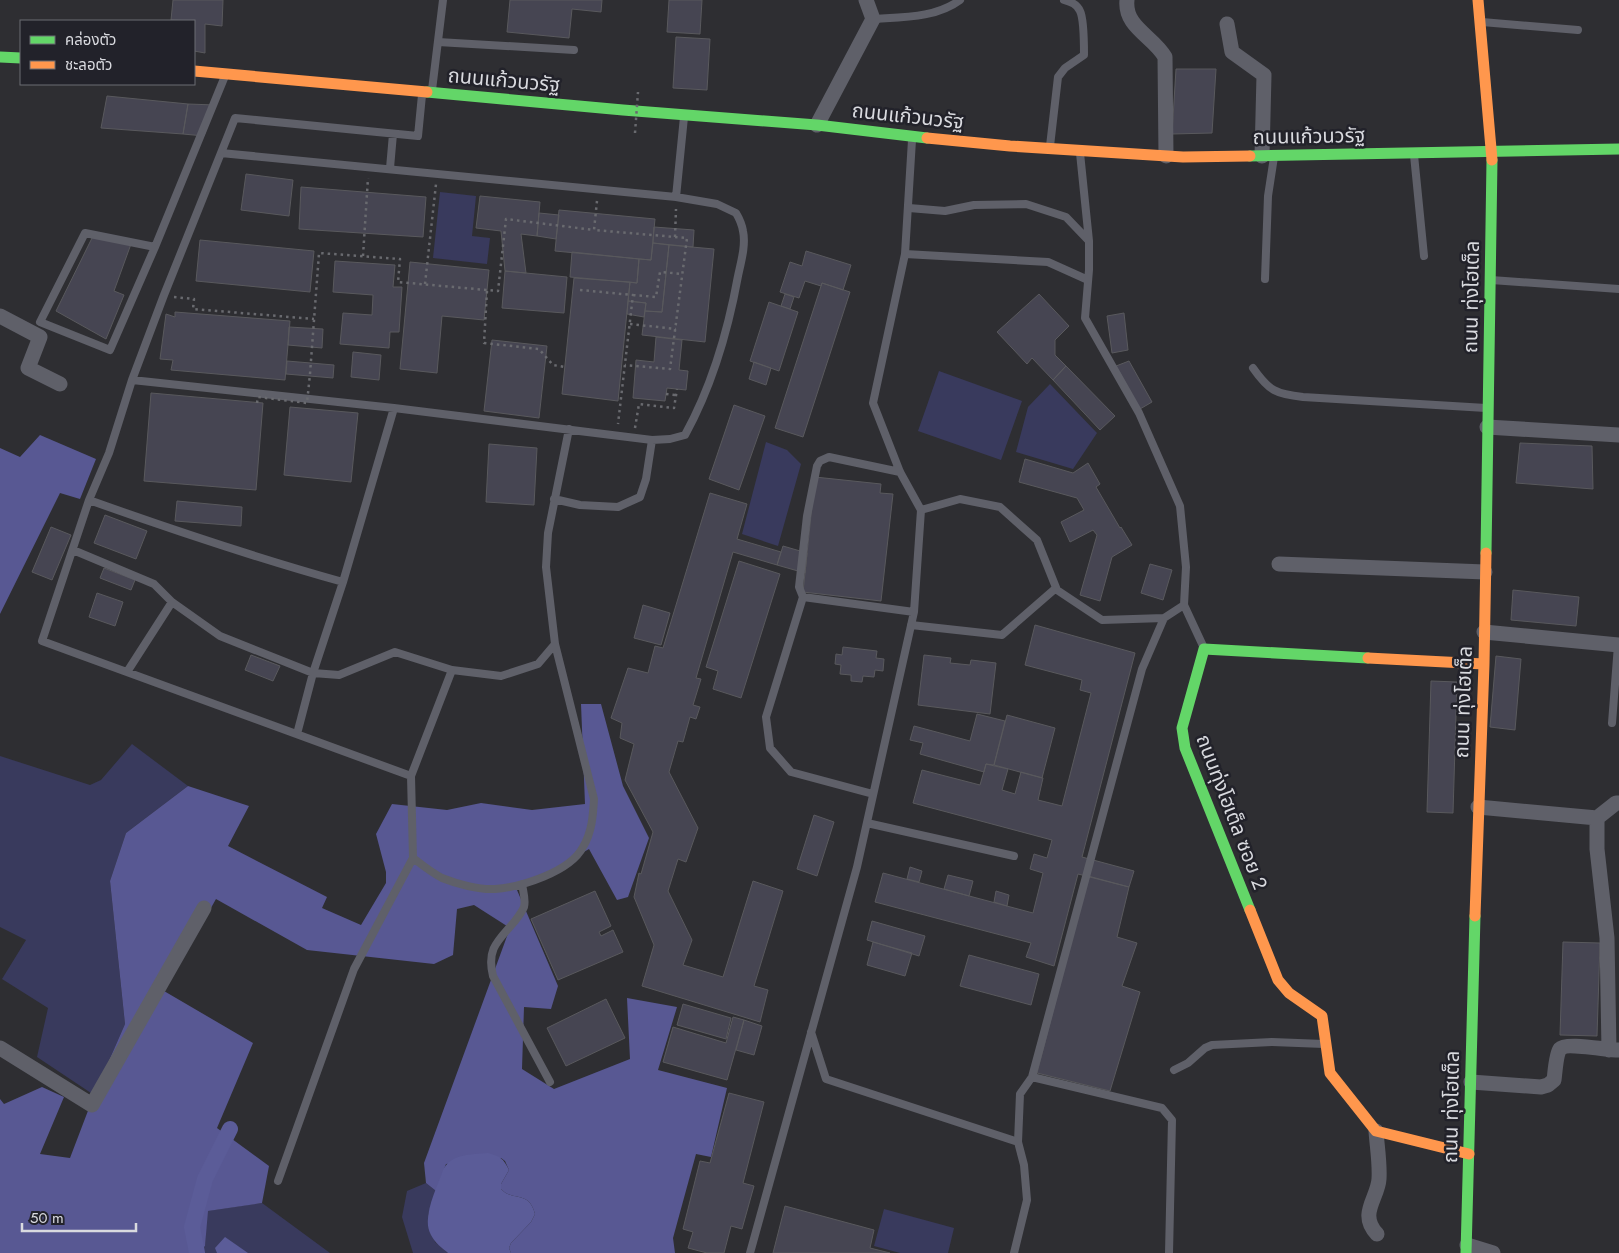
<svg xmlns="http://www.w3.org/2000/svg" width="1619" height="1253" viewBox="0 0 1619 1253" font-family="Jost,'Noto Sans Thai',sans-serif">
<style>
.green{fill:#393a5d}
.forest{fill:#585893}
.water{fill:#5b5c98}
.lines{fill:none;stroke-linecap:round;stroke-linejoin:round}
.canal{stroke:#5b5c98;stroke-width:16}
.building{fill:#464552;stroke:#59595d}
.path{stroke:#696a6f;stroke-width:2.5;stroke-dasharray:2.5 4;stroke-linecap:butt}
.lane{stroke:#5f6069;stroke-width:8}
.street{stroke:#5f6069;stroke-width:15}
.fast{stroke:#63d668;stroke-width:11}
.slow{stroke:#ff974d;stroke-width:11}
.path-bridge{stroke:#696a6f;stroke-width:2.5;stroke-dasharray:2.5 4;stroke-linecap:butt}
.labels{text-anchor:middle;stroke-width:5;stroke-linejoin:round;paint-order:stroke}
.street-label{font-size:20px;fill:#d9dadf;stroke:#22222a}
</style>
<rect width="100%" height="100%" fill="#2e2e32"/>
<path class="green" d="M440,192L476,196L472,236L490,238L487,264L433,258Z
M939,371L1022,401L1001,460L918,431Z
M1050,384L1097,433L1073,469L1016,452L1028,407Z
M766,442L787,450L801,464L778,546L742,534Z
M132,744L188,786L126,833L110,881L125,1024L94,1095L37,1057L48,1008L2,979L26,940L0,927V756L90,785L101,780Z
M426,1183L436,1191L428,1215L435,1242L448,1253H413L402,1217L407,1191Z
M262,1203L330,1253H196L205,1245L207,1211Z
M884,1209L954,1228L948,1253H900L874,1246Z"/>
<path class="forest" d="M40,435L96,459L80,499L60,493L0,614V448L20,457Z
M581,704H601L623,786L649,838L628,897L617,900L589,849L517,890L558,986L551,1009L524,1007L522,1069L554,1089L630,1059L627,998L677,1007L658,1070L727,1088L711,1157L696,1154L673,1238L675,1253H511L509,1248L511,1243L531,1222L535,1214C529,1190 513,1202 501,1189V1184L509,1170L505,1161L501,1158L446,1164L436,1191L426,1183L424,1163L510,928L474,905L457,909L453,955L434,964L307,950L216,899L164,991L253,1043L217,1128L269,1166L262,1203L208,1211L205,1246L196,1253H0V1099L4,1104L42,1087L64,1097L40,1154L70,1158L94,1095L125,1024L110,881L126,833L188,786L249,806L228,846L327,897L322,908L361,925L386,883V872L376,834L392,804L447,810L481,803L532,810L585,804Z"/>
<path class="water" d="M488,1153C500,1156 504,1159 509,1170L501,1184V1189C513,1202 529,1190 535,1214L531,1222L511,1243L509,1248L511,1253H448C442,1248 435,1243 431,1235C421,1218 437,1188 443,1170C452,1153 470,1155 488,1153Z
M225,1237L248,1253H217L215,1248Z"/>
<g class="lines">
<path class="canal" d="M197,1253L192,1227L205,1179L230,1129"/>
</g>
<path class="building" d="M173,0H223L222,26L205,24V53L194,51V21L171,20Z
M510,0H602L601,12L572,9L569,38L507,32Z
M669,0H702L700,34L667,32Z
M676,37L710,39L707,90L673,88Z
M1176,69H1216L1212,133L1172,134Z
M107,96L188,104L183,134L101,128Z
M188,104L215,105L204,136L183,134Z
M246,174L293,180L289,216L241,210Z
M301,187L426,197L423,237L299,229Z
M480,196L540,202L537,236L521,234L526,273L505,271L501,231L476,228Z
M559,210L655,219L651,260L555,251Z
M539,213L559,215L556,239L537,236Z
M654,227L694,230L693,247L653,243Z
M93,236L131,244L114,291L124,295L106,339L56,311Z
M200,240L314,251L310,292L196,281Z
M653,243L669,245L662,312L645,311L646,303L628,301L630,282L637,283L639,259L651,260Z
M669,245L714,249L705,342L642,335L645,311L662,312Z
M806,251L851,265L843,290L822,283L821,286L805,281L799,298L780,292L790,262L802,266Z
M572,252L639,259L637,283L570,277Z
M335,261L395,265L393,287H402L399,332H390L389,348L340,344L343,313L372,315L373,295L333,292Z
M410,262L489,270L484,320L442,316L437,373L400,369Z
M505,271L567,277L564,313L502,308Z
M574,278L630,282L618,401L562,394Z
M822,283L850,292L803,437L775,428Z
M785,294L794,297L790,309L781,306Z
M1039,294L1069,326L1055,340V355L1066,366L1053,380L1032,358L1027,364L997,332Z
M628,301L646,303L644,317L627,314Z
M769,302L798,312L779,371L750,361Z
M175,312L290,321L285,380L171,370L173,360L160,359L166,314L175,317Z
M1124,313L1128,350L1112,353L1107,316Z
M289,327L323,329L322,348L288,345Z
M656,337L682,340L679,370L688,371L686,390L667,388L665,401L633,398L636,360L654,362Z
M492,340L547,346L539,418L484,411Z
M353,352L381,355L379,380L351,377Z
M287,361L334,365L333,378L286,374Z
M1129,361L1152,402L1140,409L1116,366Z
M754,362L771,368L766,385L749,379Z
M1066,366L1115,416L1100,430L1053,380Z
M151,393L263,403L256,490L144,481Z
M734,405L765,416L739,490L709,479Z
M290,407L358,413L351,482L284,475Z
M1520,443L1592,446L1593,489L1516,483Z
M489,444L537,448L534,505L486,502Z
M1025,459L1073,473L1088,463L1100,484L1096,487L1120,528L1121,527L1132,545L1112,557L1100,601L1080,595L1097,535L1093,530L1070,542L1061,522L1084,510L1077,498L1019,482Z
M815,477L881,484L880,493L893,494L881,601L803,592Z
M710,493L747,504L737,539L781,552L777,565L733,552L696,678L701,679L693,705L700,707L696,719L690,717L683,742L678,741L669,772L698,828L686,862L678,859L668,891L692,940L683,965L723,977L753,881L783,891L754,986L768,990L760,1022L642,986L654,945L634,897L639,873L641,874L653,832L625,780L634,744L620,738L622,723L611,718L628,668L648,673L655,646L663,648Z
M177,501L242,507L241,526L175,521Z
M105,515L147,531L136,559L94,543Z
M51,527L71,535L52,580L32,572Z
M783,546L807,553L805,573L777,565Z
M739,561L780,574L741,698L713,689L718,671L706,667Z
M1150,564L1172,570L1163,600L1141,593Z
M104,568L135,580L131,590L100,578Z
M1513,590L1579,597L1576,626L1511,620Z
M97,593L123,602L115,626L89,617Z
M643,605L670,613L661,645L634,638Z
M1035,625L1135,653L1082,857L1134,871L1129,887L1078,874L1054,966L1026,957L1031,943L875,902L883,873L1033,913L1043,873L1030,869L1034,854L1047,858L1052,840L913,803L922,770L980,785L986,764L1008,769L1002,790L1015,794L1021,772L1043,778L1038,800L1062,806L1091,693L1080,690L1082,680L1025,665Z
M843,647L877,651L876,658L884,659L883,671L875,670L874,677L863,676L862,682L851,681V675L840,674L841,665L835,664L836,654L842,655Z
M251,655L280,666L273,681L245,670Z
M924,655L951,658L950,663L970,665L971,660L996,663L990,714L918,705Z
M1496,656L1521,659L1515,730L1490,727Z
M1431,681L1457,682L1453,813L1427,812Z
M977,714L1005,721L994,765L986,764L984,772L920,754L923,743L910,740L914,726L970,741Z
M1007,715L1055,728L1042,778L994,765Z
M814,815L834,822L817,876L797,869Z
M910,867L922,871L919,882L907,879Z
M948,875L973,881L969,896L944,889Z
M1088,876L1129,887L1117,937L1137,943L1122,986L1140,992L1110,1091L1037,1073Z
M595,891L611,926L599,932L601,936L613,930L623,952L558,980L531,919Z
M996,891L1009,895L1007,906L994,902Z
M872,921L925,936L919,956L867,940Z
M873,942L912,953L905,976L867,965Z
M1563,942L1600,943L1597,1036L1560,1035Z
M969,955L1039,974L1031,1005L960,986Z
M606,999L625,1038L566,1066L547,1028Z
M683,1004L731,1018L726,1039L677,1025Z
M733,1017L744,1020L727,1080L663,1062L673,1027L726,1043Z
M744,1020L762,1026L754,1055L736,1050Z
M729,1093L764,1102L743,1183L754,1186L742,1229L731,1226L724,1253H707L688,1248L693,1232L683,1229L700,1161L710,1163Z
M785,1206L874,1230L870,1248L890,1253H773Z"/>
<g class="lines">
<path class="path" d="M597,201L594,230L687,238L670,369L625,365
M675,237L676,209
M363,256L368,178
M425,284L436,184
M580,290L633,295L618,424
M487,291L484,343L539,349L553,365L565,367
M633,295L656,297L660,272L683,274
M174,297L194,299L193,309L314,319
M630,324L676,329
M310,374L319,253L400,259L398,282L498,291L506,219L594,230
M666,394L675,395
M635,428L639,404L674,408L677,389"/>
<path class="lane" d="M873,19C903,17 936,18 960,0
M1482,22L1578,30
M438,42L574,50
M432,90L443,0
M1050,146L1058,77L1065,68L1084,55C1084,46 1084,19 1080,11C1077,4 1071,2 1064,0
M1080,153L1089,241
M1414,155L1424,256
M390,168L393,134
M676,197L684,117
M909,208L945,211L974,205L1026,204L1066,217L1089,241V270L1085,318L1139,413L1180,506L1186,567L1184,605L1204,648
M155,247L85,233L40,322L110,350L155,247L225,76
M905,254L1048,262L1088,280
M1265,279L1268,196L1274,157
M1491,280L1619,289
M1253,368C1269,391 1276,394 1303,397L1486,408
M132,380L394,408L652,440L670,439L685,435C712,386 728,331 738,276C741,262 746,245 743,231C742,225 739,218 736,213L717,204L676,197L221,153
M900,472L829,457L820,461L817,466L807,516L799,587L803,597L914,612
M554,499L580,505L618,507L640,497L646,479L652,440
M89,500C173,530 257,558 343,582
M921,510L960,499L1000,507L1037,540L1057,590L1102,620L1164,618L1184,605
M73,550L154,584L172,602L220,636L313,673L339,675L395,652L452,670L501,676L538,664L555,644L546,567L548,533L569,429
M803,597L766,717L770,748L791,772L873,794
M911,625L1002,635L1056,588
M127,672L172,602
M1612,723L1618,645
M297,734L313,673L343,582L394,408
M411,776L42,641L89,500L109,453L132,380L164,295L235,118L418,136L422,95
M867,823L1014,856
M413,858C422,865 432,873 442,878C457,884 479,890 495,889C521,887 570,872 583,847C592,832 593,816 594,799L555,644
M522,884C523,891 526,900 524,907C522,912 518,917 515,921C499,940 486,948 493,976L550,1082
M811,1032L826,1079L1018,1142
M1174,1070L1188,1063L1205,1048L1212,1045L1272,1042L1324,1044
M1032,1077L1162,1108L1172,1120L1169,1253
M278,1181L354,969L413,858L411,776L452,670
M750,1253L857,867L914,612L921,510L900,472L873,403L905,254L912,140
M1014,1253L1027,1200L1024,1165L1018,1142L1020,1094L1032,1077L1142,669L1164,618"/>
<path class="street" d="M1127,0C1124,27 1153,36 1165,57L1166,156
M1227,24L1232,52L1264,75L1262,156
M817,125L873,19L866,0
M0,316L40,337L28,368L60,384
M1487,427L1619,435
M1279,564L1485,572
M1484,632L1619,645
M1478,807L1597,818L1616,803H1619
M1597,818V849L1607,938L1609,1050
M0,1048L92,1105L204,908
M1471,1082L1541,1087L1548,1085L1554,1080C1555,1073 1556,1054 1560,1049C1566,1042 1606,1050 1618,1050
M1376,1131C1377,1146 1380,1163 1379,1179C1378,1198 1358,1214 1377,1234
M1467,1245L1493,1253"/>
<path class="fast" d="M0,57L21,58
M427,92L623,110L817,125L927,138
M1250,156L1619,149
M1486,553L1492,160
M1250,910L1185,748L1182,728L1204,649L1368,658
M1466,1253L1475,916"/>
<path class="slow" d="M1478,0L1492,160
M194,71L427,92
M927,138L1010,146L1183,157L1250,156
M1368,658L1484,664
M1250,910L1278,980L1289,993L1322,1016L1330,1073L1376,1131L1469,1154
M1475,916L1484,664L1486,553"/>
<path class="path-bridge" d="M635,133L638,92
M257,403L258,397L307,403L310,374"/>
</g>
<g class="labels">
<g class="street-label">
<text transform="translate(504 80) rotate(5)" y="7">ถนนแก้วนวรัฐ</text>
<text transform="translate(908 116) rotate(6)" y="7">ถนนแก้วนวรัฐ</text>
<text transform="translate(1309 136) rotate(-1)" y="7">ถนนแก้วนวรัฐ</text>
<text transform="translate(1471 297) rotate(-89)" y="7">ถนน ทุ่งโฮเต็ล</text>
<text transform="translate(1463 702) rotate(-88)" y="7">ถนน ทุ่งโฮเต็ล</text>
<text transform="translate(1232 812) rotate(69)" y="7">ถนนทุ่งโฮเต็ล ซอย 2</text>
<text transform="translate(1451 1107) rotate(-89)" y="7">ถนน ทุ่งโฮเต็ล</text>
</g>
</g>
<rect x="20" y="20" width="175" height="65" fill="#22222a" stroke="#6b6c72"/>
<rect x="30" y="36" width="25" height="8" fill="#63d668" stroke="#6b6c72"/>
<text x="65" y="45" font-size="15" fill="#d9dadf">คล่องตัว</text>
<rect x="30" y="61" width="25" height="8" fill="#ff974d" stroke="#6b6c72"/>
<text x="65" y="70" font-size="15" fill="#d9dadf">ชะลอตัว</text>
<path d="M22 1223v8h114v-8" fill="none" stroke="#d9dadf" stroke-width="2.5"/>
<text x="30" y="1223" font-size="15" fill="#d9dadf" stroke="#22222a" stroke-width="4" paint-order="stroke">50 m</text>
</svg>
